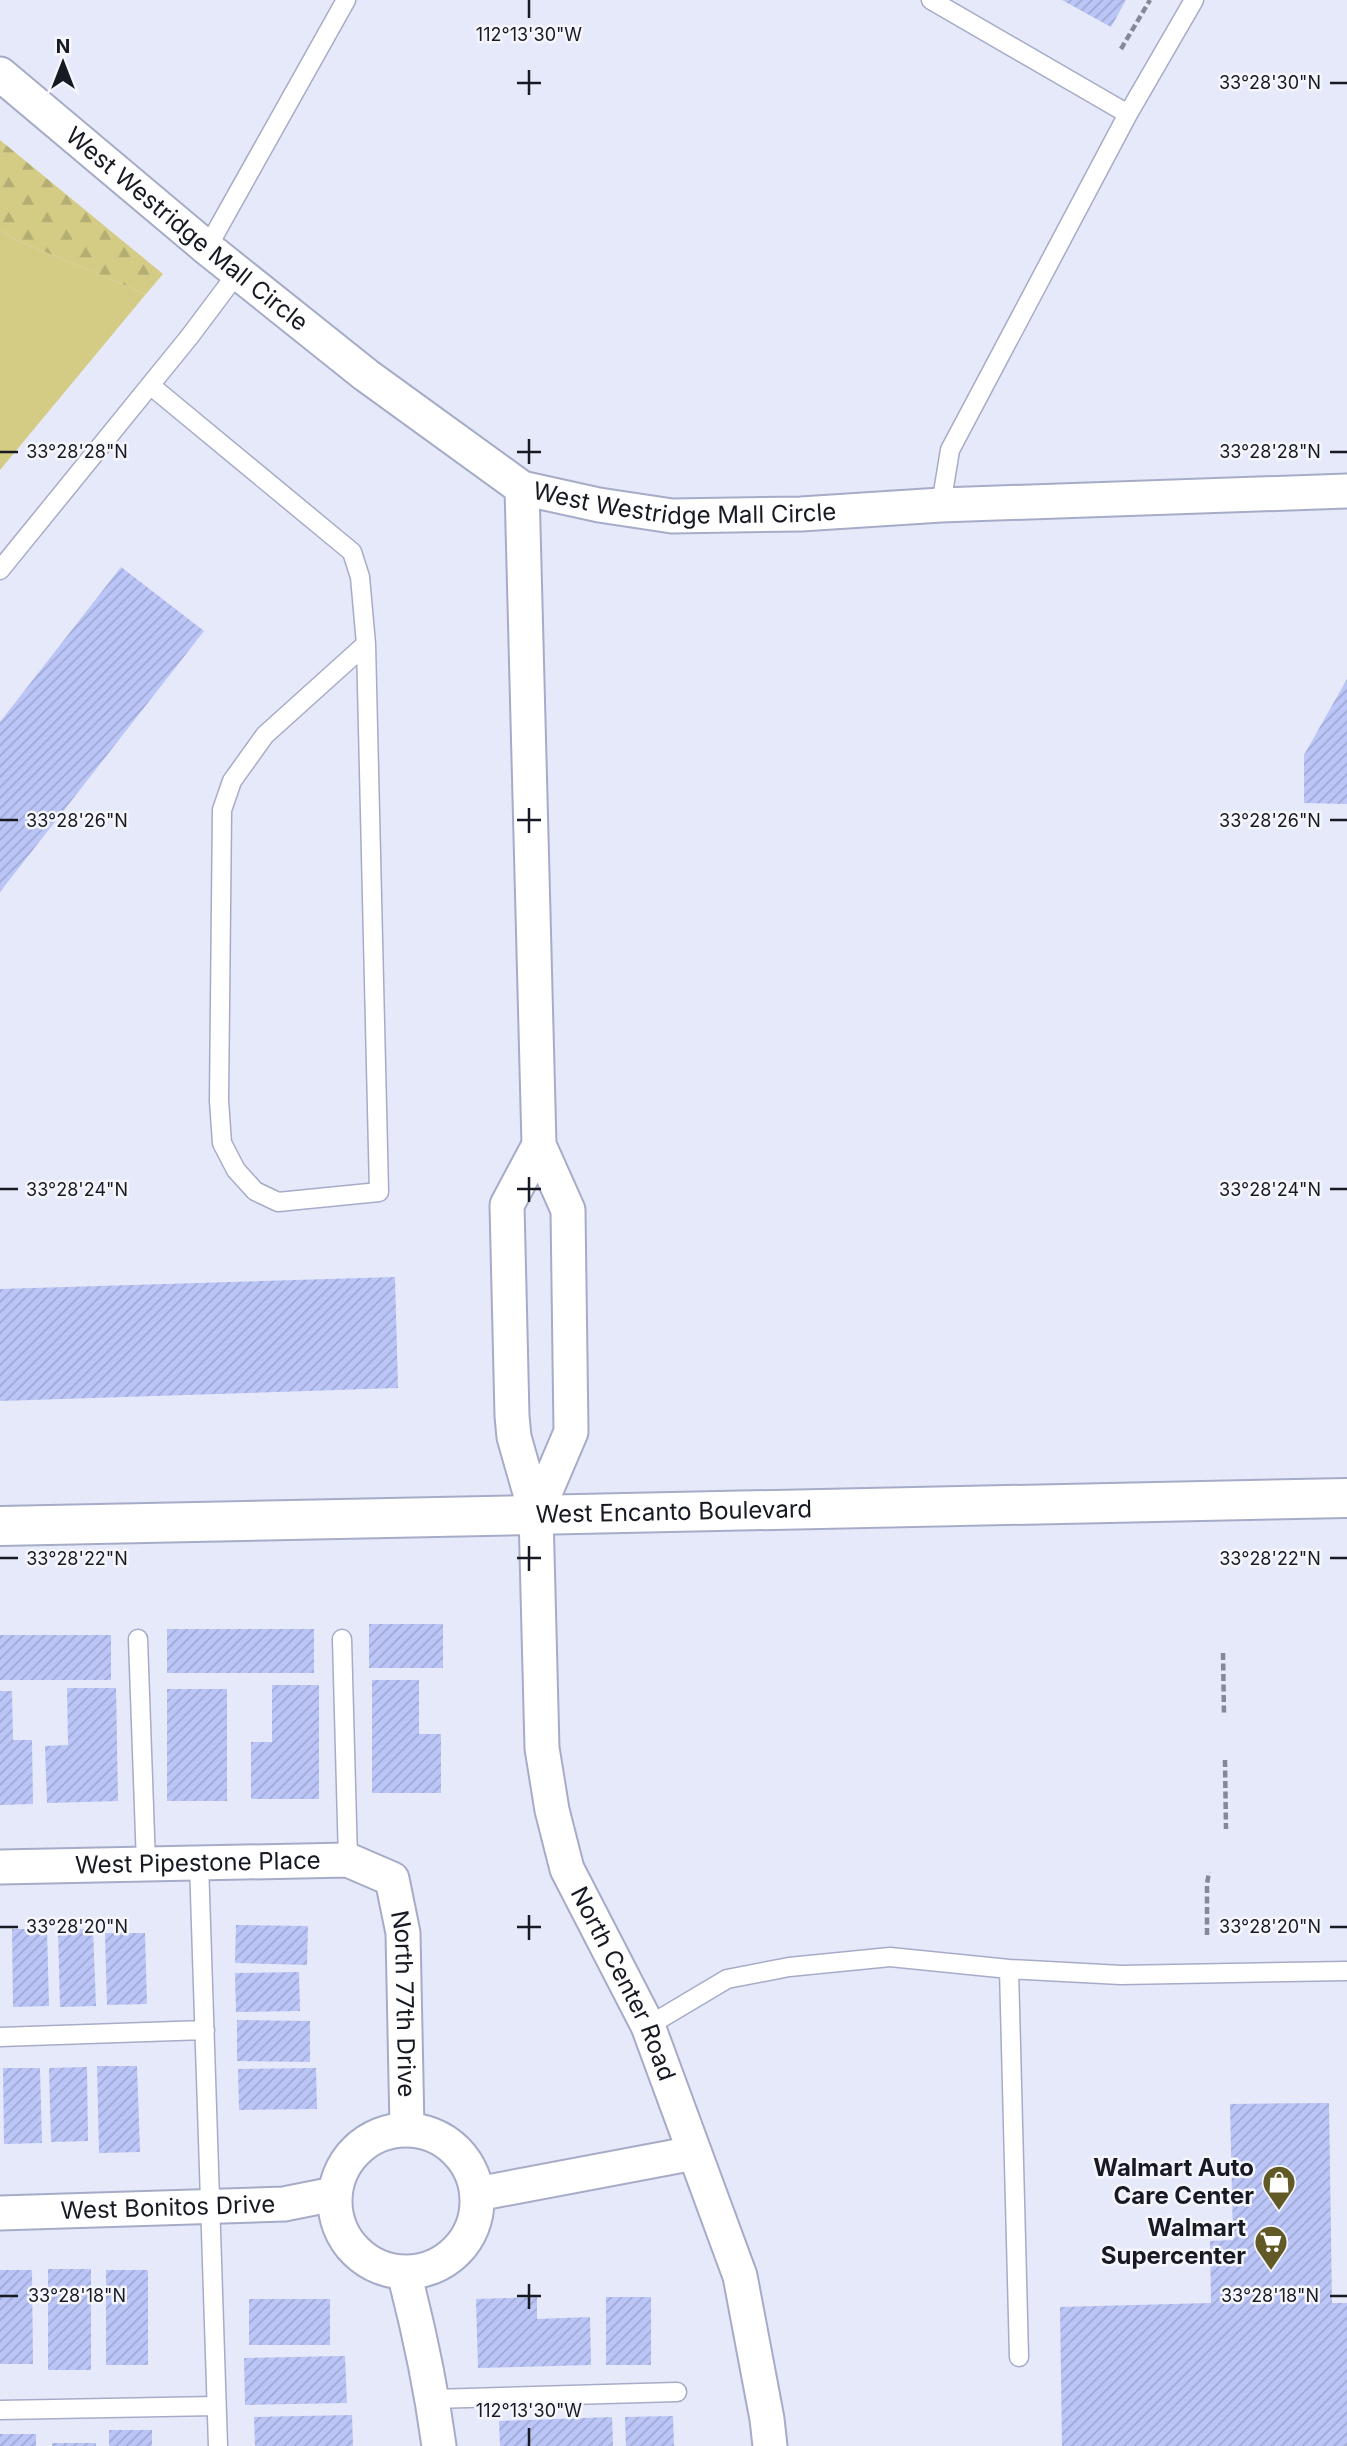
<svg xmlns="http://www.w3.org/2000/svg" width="1347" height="2446" viewBox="0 0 1347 2446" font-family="Inter,sans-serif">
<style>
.grass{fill:#d4cb85}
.forest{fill:url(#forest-firs)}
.building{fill:url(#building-hatch)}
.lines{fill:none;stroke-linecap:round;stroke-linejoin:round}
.lane-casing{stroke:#a6acc7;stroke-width:21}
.street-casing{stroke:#a6acc7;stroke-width:37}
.secondary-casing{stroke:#a6acc7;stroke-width:42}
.path{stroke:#858896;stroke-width:4.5;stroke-dasharray:7 3.5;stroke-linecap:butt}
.lane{stroke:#fff;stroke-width:18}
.street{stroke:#fff;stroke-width:33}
.secondary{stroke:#fff;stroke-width:38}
.ticks{fill:none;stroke:#171923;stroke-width:2.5}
.labels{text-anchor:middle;stroke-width:5;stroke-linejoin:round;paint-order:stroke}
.street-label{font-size:24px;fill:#171923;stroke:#f5f6fc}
.poi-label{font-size:24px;font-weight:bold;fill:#171923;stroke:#f5f6fc;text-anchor:end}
.ticks-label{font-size:18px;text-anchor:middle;fill:#171923;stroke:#f5f6fc;stroke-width:5;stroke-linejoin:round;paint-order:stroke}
</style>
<defs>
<pattern id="forest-firs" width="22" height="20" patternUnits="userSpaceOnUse" patternTransform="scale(1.75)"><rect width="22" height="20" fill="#d4cb85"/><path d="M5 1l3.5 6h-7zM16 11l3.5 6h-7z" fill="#b5ae73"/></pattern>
<pattern id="building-hatch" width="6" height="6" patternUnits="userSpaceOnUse" patternTransform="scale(1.75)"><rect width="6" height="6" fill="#bbc5f7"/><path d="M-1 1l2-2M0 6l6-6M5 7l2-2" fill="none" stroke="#a0a9d3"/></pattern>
</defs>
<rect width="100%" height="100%" fill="#e5e9fa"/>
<path class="grass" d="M0,229L14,239L146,294L0,470Z"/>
<path class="forest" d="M0,140L163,274L146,294L14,239L0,229Z"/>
<path class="building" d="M1062,0H1126L1111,27Z
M121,567L204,631L0,892V722Z
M1347,679V804L1304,803V755Z
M395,1277L398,1388L0,1401V1289Z
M369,1624H443V1668H369Z
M167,1629H314V1673H167Z
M0,1635H111V1680H0Z
M372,1680H419V1734H441V1793H372Z
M272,1685H319V1799H251V1742H272Z
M67,1688H116L118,1801L47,1803L45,1746L68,1745Z
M167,1689H227V1801H167Z
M0,1691H12L13,1740H32L33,1804L0,1805Z
M236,1925L308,1926L307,1965L235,1963Z
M12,1929H47L49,2006L13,2007Z
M58,1929H93L96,2006L60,2007Z
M105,1933H145L147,2004L107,2005Z
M299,1972L300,2011L236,2012L235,1973Z
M237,2020L310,2021V2062L237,2061Z
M97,2066H137L140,2152L99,2153Z
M87,2067L88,2141L51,2142L49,2068Z
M3,2068H40L42,2143L4,2144Z
M316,2068L317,2109L239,2110L238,2069Z
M1329,2103L1332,2303H1347V2446H1062L1060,2307L1211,2303L1210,2241L1233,2240L1230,2104Z
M48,2269H91V2370H48Z
M0,2270H32L33,2364H0Z
M106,2270H148V2365H106Z
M537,2297V2319L590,2317L591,2365L478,2368L476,2299Z
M606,2297H651V2365H606Z
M249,2299H330V2345H249Z
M345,2356L347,2403L245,2405L244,2358Z
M352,2415L353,2446H255L254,2417Z
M673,2416L674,2446H626L625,2417Z
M612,2417L613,2446H500L499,2421Z
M109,2430H152V2446H109Z
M0,2434H36V2446H0Z
M52,2443H96V2446H52Z"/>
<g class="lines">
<defs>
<path id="lane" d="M931,0L1128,114
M207,248L346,0
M150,385L352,552L360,577L366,644L379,1192L278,1202L255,1191L236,1170L222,1143L219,1101L222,810L232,781L265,735L366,644
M941,505L950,450L1128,114L1194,0
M0,570L190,336L238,272
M138,1639L146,1864
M342,1639L348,1860
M199,1863L218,2446
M1009,1969L1019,2357
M648,2026L727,1979L789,1967L890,1957L1009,1969L1121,1975L1347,1971
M0,2037L205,2030
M433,2399L677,2392
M0,2410L216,2406"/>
<g id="street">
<path id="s1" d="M0,74L207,248L366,375L522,488L599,505L672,516L801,514L941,505L1347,491"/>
<path d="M522,488L539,1145L568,1210L571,1432L536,1514"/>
<path id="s2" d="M539,1145L507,1205L512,1416L514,1437L536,1514L542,1748L552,1810L567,1869L648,2026L740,2276L767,2419L770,2446"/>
<path id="s3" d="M0,1867L348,1860L392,1879L403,1933L407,2129"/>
<circle cx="406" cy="2201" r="71"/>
<path d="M477,2194L694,2153"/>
<path id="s4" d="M0,2213L284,2204L334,2194"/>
<path d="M404,2273C419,2330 431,2387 439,2446"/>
</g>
<g id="secondary">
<path id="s5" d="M0,1526L1347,1498"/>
</g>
</defs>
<use href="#lane" class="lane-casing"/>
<use href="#street" class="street-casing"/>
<use href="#secondary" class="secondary-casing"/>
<path class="path" d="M1121,49L1150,0
M1223,1653L1224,1715
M1225,1760L1226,1829
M1207,1935V1884L1209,1872"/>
<use href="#lane" class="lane"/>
<use href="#street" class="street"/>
<use href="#secondary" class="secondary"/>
</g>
<path class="ticks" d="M529,0V18M529,70V95M517,83H541M1330,83H1347M529,439V464M0,452H18M517,452H541M1330,452H1347M529,808V833M0,820H18M517,820H541M1330,820H1347M529,1177V1202M0,1189H18M517,1189H541M1330,1189H1347M529,1546V1571M0,1558H18M517,1558H541M1330,1558H1347M529,1915V1940M0,1927H18M517,1927H541M1330,1927H1347M529,2284V2309M0,2296H18M517,2296H541M1330,2296H1347M529,2428V2446"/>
<defs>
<symbol id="shop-pin" viewBox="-11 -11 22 30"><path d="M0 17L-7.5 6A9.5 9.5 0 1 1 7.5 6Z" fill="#615a27" stroke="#f5f6fc"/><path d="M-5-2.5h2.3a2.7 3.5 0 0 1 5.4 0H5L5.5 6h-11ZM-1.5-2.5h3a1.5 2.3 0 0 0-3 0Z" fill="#fff"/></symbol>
<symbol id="supermarket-pin" viewBox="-11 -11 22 30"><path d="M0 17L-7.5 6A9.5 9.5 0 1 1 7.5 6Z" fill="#615a27" stroke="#f5f6fc"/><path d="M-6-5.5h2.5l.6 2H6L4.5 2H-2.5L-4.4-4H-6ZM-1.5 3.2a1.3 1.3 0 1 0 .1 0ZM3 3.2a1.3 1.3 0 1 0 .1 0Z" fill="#fff"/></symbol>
</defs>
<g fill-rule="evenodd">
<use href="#shop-pin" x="1260" y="2163" width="38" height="52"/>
<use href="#supermarket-pin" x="1252" y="2223" width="38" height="52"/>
</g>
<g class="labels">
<g class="street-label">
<text dy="8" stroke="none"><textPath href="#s1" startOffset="243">West Westridge Mall Circle</textPath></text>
<text dy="8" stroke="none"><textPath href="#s1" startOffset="831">West Westridge Mall Circle</textPath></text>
<text dy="8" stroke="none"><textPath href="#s5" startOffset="674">West Encanto Boulevard</textPath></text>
<text dy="8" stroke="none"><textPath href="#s3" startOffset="198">West Pipestone Place</textPath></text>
<text dy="8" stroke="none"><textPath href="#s2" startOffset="866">North Center Road</textPath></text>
<text dy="8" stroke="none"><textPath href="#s3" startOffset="522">North 77th Drive</textPath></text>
<text dy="8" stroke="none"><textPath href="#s4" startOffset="168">West Bonitos Drive</textPath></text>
</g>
<g class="poi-label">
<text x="1254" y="2176">Walmart Auto<tspan x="1254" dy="28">Care Center</tspan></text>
<text x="1246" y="2236">Walmart<tspan x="1246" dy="28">Supercenter</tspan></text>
</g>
</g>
<g class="ticks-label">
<text x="529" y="41">112°13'30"W</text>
<text x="1270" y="89">33°28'30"N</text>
<text x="77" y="458">33°28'28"N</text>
<text x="1270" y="458">33°28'28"N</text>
<text x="77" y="827">33°28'26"N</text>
<text x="1270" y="827">33°28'26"N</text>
<text x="77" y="1196">33°28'24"N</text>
<text x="1270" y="1196">33°28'24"N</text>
<text x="77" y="1565">33°28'22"N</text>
<text x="1270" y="1565">33°28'22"N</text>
<text x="77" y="1933">33°28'20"N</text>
<text x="1270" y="1933">33°28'20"N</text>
<text x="77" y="2302">33°28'18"N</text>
<text x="1270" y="2302">33°28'18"N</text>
<text x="529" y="2417">112°13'30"W</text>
</g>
<g transform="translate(63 63)" stroke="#f5f6fc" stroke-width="5" paint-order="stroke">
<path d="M0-5L12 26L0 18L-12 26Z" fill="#171923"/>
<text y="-10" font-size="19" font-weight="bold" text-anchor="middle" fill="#171923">N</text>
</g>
</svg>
